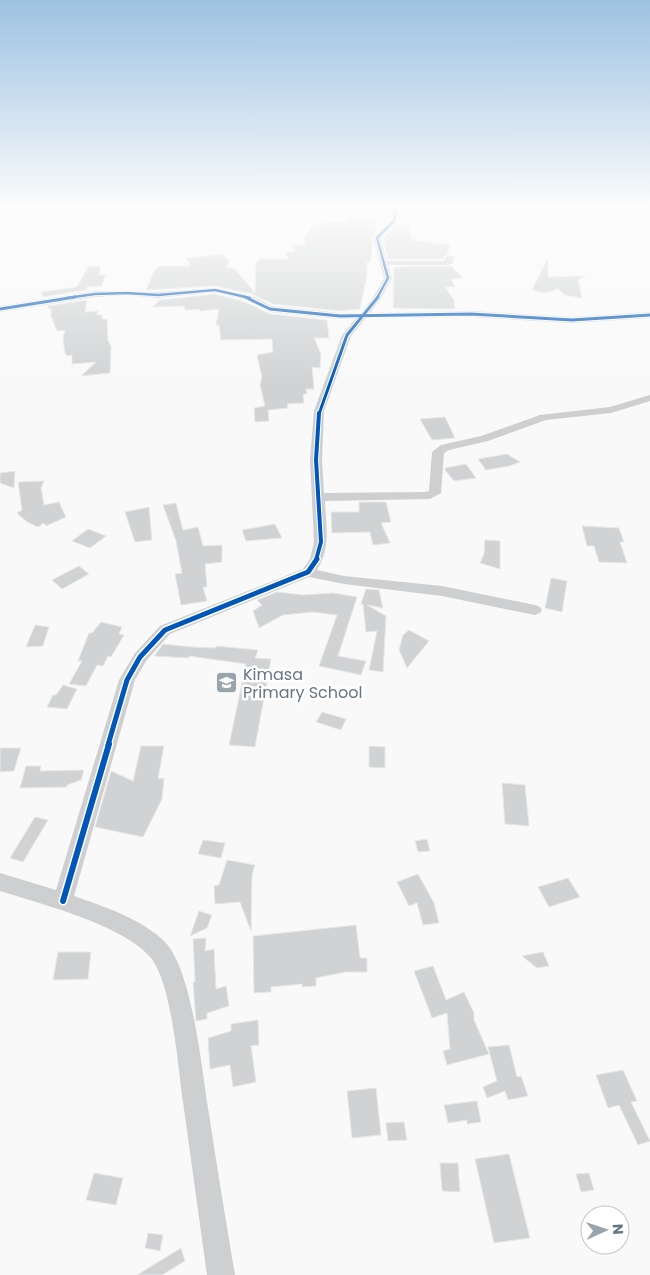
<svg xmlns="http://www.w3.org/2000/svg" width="650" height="1275" viewBox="0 0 650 1275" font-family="Poppins,sans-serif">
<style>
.building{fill:#d0d2d3;stroke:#e8e8e8}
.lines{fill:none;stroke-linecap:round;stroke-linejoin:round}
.minor{fill:#cecfd0;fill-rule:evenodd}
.cycleway-far4-casing{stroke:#fff;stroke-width:4}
.cycleway-far3-casing{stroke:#fff;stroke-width:5}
.cycleway-far2-casing{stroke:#fff;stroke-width:6}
.cycleway-far1-casing{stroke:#fff;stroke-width:8}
.cycleway-casing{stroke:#fff;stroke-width:9}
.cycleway-far4{stroke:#0057b8;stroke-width:2.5}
.cycleway-far3{stroke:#0057b8;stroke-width:3}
.cycleway-far2{stroke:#0057b8;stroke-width:4}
.cycleway-far1{stroke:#0057b8;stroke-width:5}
.cycleway{stroke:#0057b8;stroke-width:6}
.labels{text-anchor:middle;stroke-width:5;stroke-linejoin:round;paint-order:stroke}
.poi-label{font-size:16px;fill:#657683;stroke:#fff;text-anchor:start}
</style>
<rect width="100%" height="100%" fill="#f9f9f9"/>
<path class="building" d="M348,217L380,218L373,225H376L375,234L371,238L373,244L370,262H367V275L360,309L340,311L273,304L252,294L215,286L146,290L154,272L159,266H191L186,258L223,254L229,261L227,268H234L255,293L256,262H258L259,259H288L286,252H296L292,245H305L304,238L315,223L349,222Z
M395,225H409L412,240L450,245L447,254L443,259H388L383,239Z
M548,258V277L586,276L578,280L582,298L565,295L558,289L545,293L532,290Z
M101,266L99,275H106L101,286L87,287V290L43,297L41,292L77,287L88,267Z
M451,266L463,278L451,279L455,287H445L454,300L455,309L393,308L394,267Z
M215,294L245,302L270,314L327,320L329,338H314L321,354L320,368L312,367L314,389H306L307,394H303L304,403L287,404L288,408L268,410L269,421L255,422L254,408L265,406L260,385L262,377L257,355L273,352L272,339L221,340L219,325H216L219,309L200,311L199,309L185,310L184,306L152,307L160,300Z
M87,300L85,312L98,311L97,315H102V319H107L108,341L111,346L110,373L81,376L96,362L72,364V355L67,356L65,353L63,338L65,330L57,331L51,316V308L48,309V306Z
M445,417L455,438L432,440L420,419Z
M507,454L520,462L509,466L486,470L478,459Z
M466,464L476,478L454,481L445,470V468Z
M15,471L14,488L0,483V473Z
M44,481L41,488L44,505L59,502L66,517L46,526L44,523L38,527L27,522L17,513L22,510L18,482Z
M359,502H386L391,522L381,523L390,543L373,545L370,532L332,533L331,512H359Z
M176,503L183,530L198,527L203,546L222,545V562L205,564L207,587H203L207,601L181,605L175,574L182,573L176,541L163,505Z
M149,507L152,540L135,542L125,512Z
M275,524L282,538L246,541L242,530Z
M582,526L619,528L624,542H620L627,563L599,562L594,546H587Z
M88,529L106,536L90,548L72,541Z
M485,540L500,541V569L480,563L484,554Z
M79,566L89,574L62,589L52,580Z
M551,578L567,581L562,612L545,608Z
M366,589L379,590L383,608L367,605L386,616L383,672L369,670L377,631L366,632L363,604H361Z
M277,592L303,595L333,593L357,597L338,656L366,661L361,675L319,666L337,615L313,612L283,615L259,628L253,611L262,605L257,600Z
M101,622L122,627L119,634L124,635L111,657L108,656L103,666L97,665L86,686L69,684L82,661H78L89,633H92Z
M35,625L49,627L43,646L26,647Z
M409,630L429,641L407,668L399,650L403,635Z
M163,644L192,647L216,648V646L258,650L255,658L271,659L255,747L229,745L246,664L189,656V658L154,656Z
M63,685L77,689L67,709L47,707L53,695H56Z
M322,712L346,719L341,730L316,722Z
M141,746H164L158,779L164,778L162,799L143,837L95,827L111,771L133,781Z
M369,746L385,747V768L369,767Z
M0,748H21L14,771L0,772Z
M26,766H41L40,771L84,770L81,780L67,785V787L20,788Z
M502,783L525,785L529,826L505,824Z
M35,817L48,820L23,862L10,858Z
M427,839L430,851L418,852L415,841Z
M203,840L225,843L221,858L198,854Z
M227,860L255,865L252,875L251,931L240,902L215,904L214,886L219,885Z
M418,874L434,903L439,923L423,925L417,903L409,906L397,882Z
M568,878L580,897L549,907L538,887Z
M199,911L212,915L207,928L190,936Z
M356,925L360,958H367V972H345L316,978V986L302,987V984L271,987V992L254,993L253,936Z
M206,938L205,951L214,949L216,989L226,986L229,1006L207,1013V1019L196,1021L193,982H195L193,939Z
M58,952H91L88,979L53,980Z
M543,952L549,966L537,968L522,956Z
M433,966L446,1000L464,992L474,1013V1020L489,1054L447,1065L443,1051L450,1049L447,1013L432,1018L414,971Z
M258,1020L259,1045L251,1046L256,1082L233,1087L230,1065L210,1069L208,1038L231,1031V1024Z
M509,1045L517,1077L521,1076L528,1096L508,1100L505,1091L487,1098L483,1087L497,1081L488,1047Z
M623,1070L637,1101L631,1102L650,1141L638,1145L619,1105L608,1108L596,1075Z
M376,1088L381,1135L352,1138L347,1091Z
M477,1101L481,1122L467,1124V1120L448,1123L444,1105Z
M404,1122L407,1140L388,1141L386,1123Z
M509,1154L530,1238L494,1243L475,1159Z
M440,1163H458L460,1192L442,1191Z
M94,1173L123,1178L116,1205L86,1200Z
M589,1173L594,1190L581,1192L576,1174Z
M148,1233L163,1235L160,1251L145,1248Z
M181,1248L185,1261L162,1275H137Z"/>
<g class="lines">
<path class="minor" d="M393,207H399L397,221L381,238L387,261H444L448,255L455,257L452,264L444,265H388L392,278L380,300L370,313L471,311L572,317L650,312V318L572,323L471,317L366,318L351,336L324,411L322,460L324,493L425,492L429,491L432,452L441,445L481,436L540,415L610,407L650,395V401L611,413L546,420L488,441L449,450L444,453L441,493L430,499L325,501C326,525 331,548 317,570L344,576L442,586L535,605L540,607L542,610L540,613L535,615L442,596L344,584L309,577L170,634L146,661L135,680L74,896C105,907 142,919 165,942C193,971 202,1073 209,1114C217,1168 226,1221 235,1275H207C199,1217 191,1160 183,1102C178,1067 172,984 151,958C124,925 41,904 0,891V873L56,890L119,680L135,653L160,626L303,569L310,559L314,542L310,460L314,411L342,335L356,318L340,319L270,312L246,300L215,292L158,298L127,295L95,297L0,312V306L95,291L158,292L215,288L252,296L272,306L340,313H361L372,299L384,278L373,238L391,220Z
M547,207L650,210V214L550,209Z"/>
<defs>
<path id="cycleway-far4" d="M67,298L95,294L127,293L158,295L215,290L250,298
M377,298L388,278L377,238L394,221L396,207"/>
<path id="cycleway-far3" d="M245,297L270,309L340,316L471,314L572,320L650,315
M0,309L75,297
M319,414L347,335L378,297"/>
<path id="cycleway-far2" d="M316,560L321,542L316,460L319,413"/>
<path id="cycleway-far1" d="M108,745L127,680L140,657L165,630L308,572L317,559"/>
<path id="cycleway" d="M63,901L109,744"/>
</defs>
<use href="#cycleway-far4" class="cycleway-far4-casing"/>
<use href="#cycleway-far3" class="cycleway-far3-casing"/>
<use href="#cycleway-far2" class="cycleway-far2-casing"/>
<use href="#cycleway-far1" class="cycleway-far1-casing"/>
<use href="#cycleway" class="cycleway-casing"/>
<use href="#cycleway-far4" class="cycleway-far4"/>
<use href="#cycleway-far3" class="cycleway-far3"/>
<use href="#cycleway-far2" class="cycleway-far2"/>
<use href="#cycleway-far1" class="cycleway-far1"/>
<use href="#cycleway" class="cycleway"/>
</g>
<linearGradient id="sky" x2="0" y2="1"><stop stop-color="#9dc2e2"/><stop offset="0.54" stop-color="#fcfcfc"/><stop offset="1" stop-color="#fcfcfc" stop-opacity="0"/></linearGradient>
<rect width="650" height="385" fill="url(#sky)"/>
<defs>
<symbol id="school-square" viewBox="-11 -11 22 22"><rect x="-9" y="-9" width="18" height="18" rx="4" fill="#99a4ac" stroke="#fff"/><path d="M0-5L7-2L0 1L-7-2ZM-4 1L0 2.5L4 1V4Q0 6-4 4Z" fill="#fff"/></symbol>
</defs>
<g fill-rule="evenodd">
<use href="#school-square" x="214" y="670" width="25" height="25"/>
</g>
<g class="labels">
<g class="poi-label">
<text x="243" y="680">Kimasa<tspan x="243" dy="18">Primary School</tspan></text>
</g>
</g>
<g transform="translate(605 1230) rotate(87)"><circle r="24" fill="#ffffff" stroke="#c1c8cd"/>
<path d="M0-4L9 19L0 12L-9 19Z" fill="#99a4ac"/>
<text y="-8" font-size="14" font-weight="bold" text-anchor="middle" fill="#657683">N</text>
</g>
</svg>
